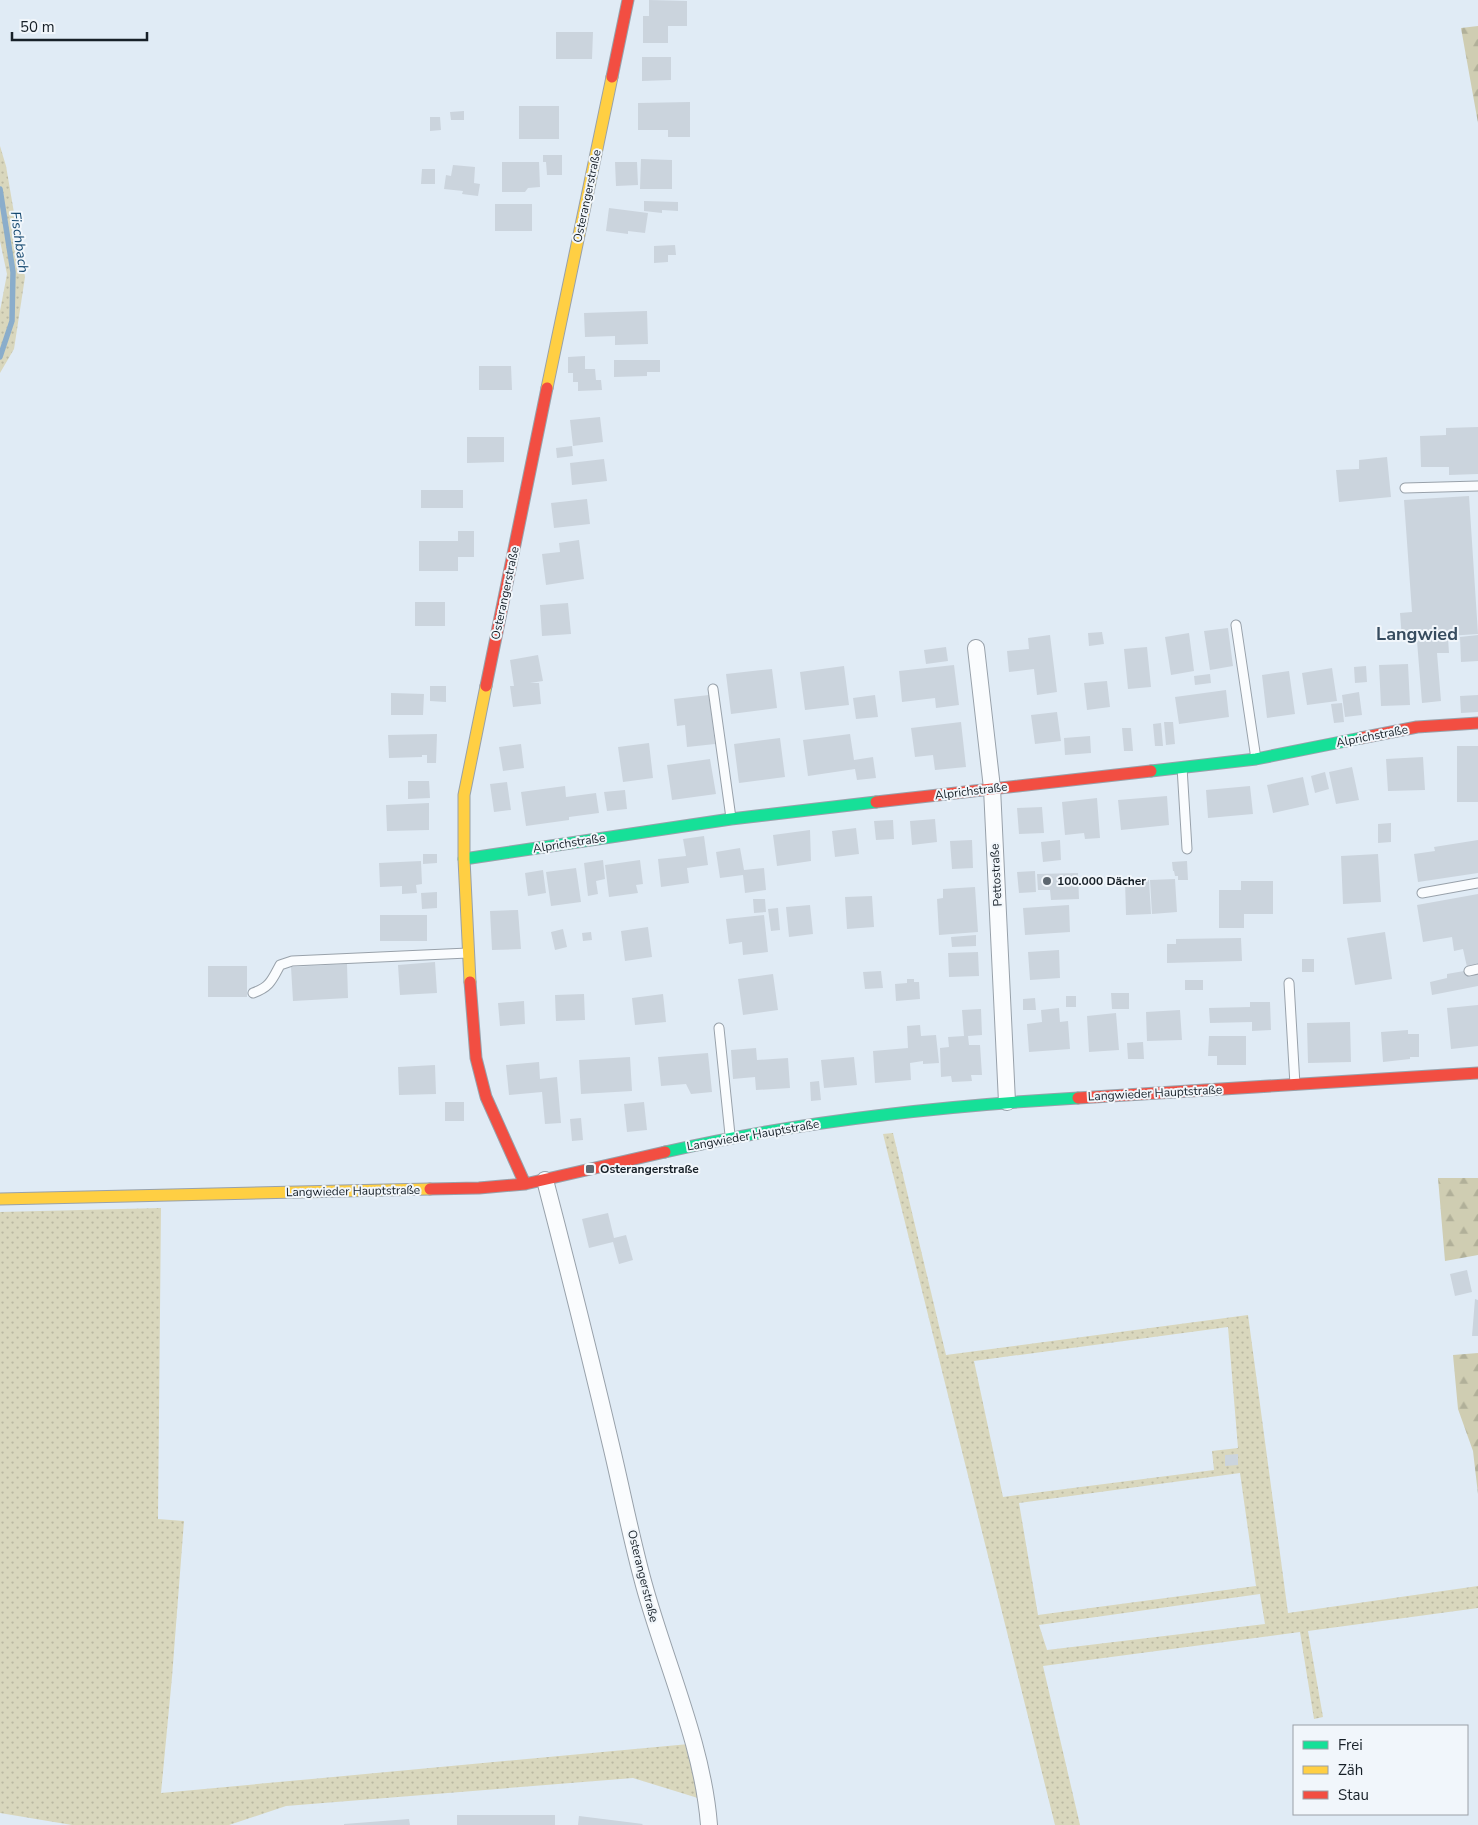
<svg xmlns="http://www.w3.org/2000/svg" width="1478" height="1825" viewBox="0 0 1478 1825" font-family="'Nunito Sans',sans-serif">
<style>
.grass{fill:url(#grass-dots);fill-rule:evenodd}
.forest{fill:url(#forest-firs)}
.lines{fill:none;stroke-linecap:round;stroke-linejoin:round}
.stream{stroke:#8aadcb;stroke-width:5.5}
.building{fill:#cbd4dd}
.lane-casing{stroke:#98a1aa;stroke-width:11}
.street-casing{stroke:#98a1aa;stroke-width:18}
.fast-casing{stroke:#98a1aa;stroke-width:13}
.slow-casing{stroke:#98a1aa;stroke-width:13}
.jam-casing{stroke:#98a1aa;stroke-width:13}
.lane{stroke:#fafcfe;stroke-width:9}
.street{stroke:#fafcfe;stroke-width:16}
.fast{stroke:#16e098;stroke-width:11}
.slow{stroke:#ffcf43;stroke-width:11}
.jam{stroke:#f24e42;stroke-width:11}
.poi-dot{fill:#5d6770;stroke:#f1f6fb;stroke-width:2}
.labels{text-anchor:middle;stroke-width:4;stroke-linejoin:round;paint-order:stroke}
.street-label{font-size:12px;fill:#172028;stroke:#f1f6fb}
.poi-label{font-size:12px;font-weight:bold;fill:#172028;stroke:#f1f6fb;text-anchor:start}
.water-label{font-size:14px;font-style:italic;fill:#12466e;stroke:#f1f6fb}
.district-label{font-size:18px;font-weight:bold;fill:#374c5f;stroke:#f1f6fb}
</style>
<defs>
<pattern id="grass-dots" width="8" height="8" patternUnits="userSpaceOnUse" patternTransform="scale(1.25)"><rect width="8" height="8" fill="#d9d7bd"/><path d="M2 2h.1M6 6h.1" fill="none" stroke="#bab8a2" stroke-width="1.8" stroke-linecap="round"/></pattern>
<pattern id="forest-firs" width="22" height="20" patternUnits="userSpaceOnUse" patternTransform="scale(1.25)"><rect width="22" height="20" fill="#cfcdb2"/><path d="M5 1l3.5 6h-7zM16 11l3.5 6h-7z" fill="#b1b099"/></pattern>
</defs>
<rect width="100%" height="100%" fill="#e0ebf5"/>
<path class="grass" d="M0,146L6,166L25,277L14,349L0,373V311L7,274L0,241Z
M893,1133L946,1355L1248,1315L1288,1613L1478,1586V1608L1308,1631L1323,1717L1314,1719L1300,1632L1043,1666L1080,1825H1055L883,1134ZM1228,1327L1238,1448L1212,1451L1214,1470L1003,1497L974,1361ZM1240,1473L1256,1586L1038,1615L1019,1503ZM1260,1594L1265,1624L1047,1650L1039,1625Z
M542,1198H557L665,1641L699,1743L714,1825H703L701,1799L633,1778L286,1806L229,1825H72L0,1813V1212L161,1208L158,1519L184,1521L172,1677L161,1793L689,1744L655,1644Z"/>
<path class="forest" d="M1478,26V123L1461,28Z
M1438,1178H1478V1255L1445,1261Z
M1478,1353V1494L1473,1451L1458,1409L1453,1355Z"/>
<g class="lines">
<path class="stream" d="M0,189L13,272L12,321L0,357"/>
</g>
<path class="building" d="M649,0L687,1V26H668V43H643V16H649Z
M556,32H593L592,59H556Z
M642,57H671V80L642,81Z
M690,102V137H668V130H638V103Z
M519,106H559V139H519Z
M464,111V120H451L450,112Z
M430,117H440L441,130L430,131Z
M543,155H562V175H547L546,162H543Z
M641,159L672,160V189H640Z
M502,162H539L540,187L528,188L525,192H502Z
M615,162H637L638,185L616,186Z
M453,165L475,167L474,183L480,184L478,196L462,194L463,191L444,189L446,175L451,176Z
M422,169H435V184H421Z
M644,201L678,202V211L662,210V213L644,211Z
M495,204H532V231H495Z
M609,208L648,213L645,233L628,231V234L606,231Z
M675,245L676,255H668V262L654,263V246Z
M647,311L648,344L615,345V336L585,337L584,313Z
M585,356V369H595L596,380H601L602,390L578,391V382H573V373H568V357Z
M614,360H660V372H647V376L614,377Z
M479,366H511L512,390H479Z
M600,417L603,442L573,446L570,420Z
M1478,427V474L1449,475V467H1421L1420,436L1446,435V428Z
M467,437H504V462L467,463Z
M572,446L573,456L557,458L556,448Z
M1387,457L1391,497L1339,502L1336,470L1359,469V460Z
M604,459L607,481L572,485L570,463Z
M421,490H463V508H421Z
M1469,496L1478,634L1402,639L1400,613L1412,612L1404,500Z
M587,499L590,524L554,528L551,503Z
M458,531H474V557H458V571H419V541H458Z
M579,540L584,579L546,585L542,554L560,552L559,543Z
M415,602H445V626H415Z
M568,603L571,634L542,636L540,605Z
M1228,628L1233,666L1210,670L1204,631Z
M1102,632L1104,644L1089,646L1088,633Z
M1189,633L1194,671L1171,675L1165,637Z
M1050,635L1057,692L1037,695L1034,669L1009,672L1007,651L1029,649L1028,638Z
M1478,635V661L1461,662L1460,637Z
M1448,638L1449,653H1437L1441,701L1422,703L1417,641Z
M946,647L948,661L926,664L924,650Z
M1147,647L1151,687L1128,689L1124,649Z
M538,655L543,681L530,683H539L541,704L513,707L510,686H514L510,660Z
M1408,664L1410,705L1381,706L1379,665Z
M954,665L959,705L936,708L935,698L902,702L899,671Z
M844,666L849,705L805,710L800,672Z
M1366,666L1367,682L1355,683L1354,667Z
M1332,668L1337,701L1307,705L1302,673Z
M772,669L777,708L731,714L726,674Z
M1289,671L1295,714L1267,718L1262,675Z
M1210,674L1211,683L1195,685L1194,676Z
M1107,681L1110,707L1087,710L1084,683Z
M430,686H446V702L430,701Z
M1226,690L1229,717L1179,724L1175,697Z
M1359,692L1362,715L1345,717L1342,695Z
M391,693L424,694L423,715H391Z
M709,695L715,744L687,747L685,725L677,726L674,699Z
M875,695L878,717L856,719L853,698Z
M1478,695V712L1461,713L1460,696Z
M1342,703L1344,722L1334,723L1331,704Z
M1057,712L1061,741L1035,744L1031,715Z
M961,722L966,767L935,770L933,755L915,757L911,728Z
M1164,722H1173L1175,744L1166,745Z
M1161,723L1163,746H1155L1153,724Z
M1122,728H1131L1133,751H1124Z
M437,734L436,763H427V755H422V757L389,758L388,735Z
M850,734L854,760L873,757L876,778L857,780L855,769L808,776L803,740Z
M1090,736L1091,753L1065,755L1064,738Z
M780,738L785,777L739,783L734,744Z
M649,743L653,778L623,782L618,747Z
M521,744L524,768L503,771L499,747Z
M1457,746H1478V802H1457Z
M1423,757L1425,790L1388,791L1386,759Z
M710,759L716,794L672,800L667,765Z
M1352,767L1359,800L1336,804L1329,772Z
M1325,772L1329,789L1315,793L1311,776Z
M1303,777L1309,805L1273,813L1267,785Z
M408,781H429L430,798L408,799Z
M507,782L511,810L494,812L490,784Z
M565,786L566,797L596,793L599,813L569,817V820L526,826L521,792Z
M1250,786L1253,814L1208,818L1206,790Z
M625,790L627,809L607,811L604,792Z
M1167,796L1169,825L1121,830L1118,800Z
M1097,798L1100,838L1085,839L1084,833L1065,835L1062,802Z
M429,803V830L387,831L386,805Z
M1042,807L1044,833L1019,834L1017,808Z
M935,819L937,842L912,845L910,821Z
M893,820L894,839L876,840L874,821Z
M1391,823V842L1378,843V824Z
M856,828L859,854L835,857L832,831Z
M810,830L811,861L777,866L773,835Z
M704,836L708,865L687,868L689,883L661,887L658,859L686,856L683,839Z
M972,840L973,868L952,869L950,841Z
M1060,840L1061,860L1043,862L1041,842Z
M1478,840V873L1418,882L1414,854L1435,851L1434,847Z
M740,848L744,870L764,868L766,890L745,893L743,875L720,878L716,852Z
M423,854H437V863L423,864Z
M1378,854L1381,902L1343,904L1341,856Z
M603,860L605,879L596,881L598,894L588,896L584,863Z
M640,860L643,884L636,885L638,893L609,897L605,865Z
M421,861L422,884L416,885L417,893L402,894V886L380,887L379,863Z
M1187,861L1188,880H1178V876H1175L1174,871H1173L1172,862Z
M576,868L581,902L551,906L546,872Z
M543,870L546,893L528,896L525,873Z
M1035,871L1036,892L1019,893L1017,872Z
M1078,873L1079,899L1051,900L1050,890H1038L1037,874Z
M1175,879L1177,912L1152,914L1150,880Z
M1149,880L1151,914L1126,915L1125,881Z
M1241,881H1273V914H1244V928H1219V890H1241Z
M975,887L978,932L939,935L937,899L943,898V889Z
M437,892V908L422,909L421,893Z
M1478,894V965L1467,967L1463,949L1454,951L1452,937L1423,942L1417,905Z
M872,896L874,927L847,929L845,897Z
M753,899H765L766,912L754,913Z
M810,905L813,934L789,937L786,907Z
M1069,905L1070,932L1025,935L1023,908Z
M778,908L780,930L771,931L768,909Z
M518,910L521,949L492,950L490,911Z
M380,915H427V941H380Z
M764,915L768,952L743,955L742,942L729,944L726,919Z
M648,927L652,957L625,961L621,931Z
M563,929L567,947L555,950L551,932Z
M591,932L592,940L583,941L582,933Z
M1385,932L1392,979L1355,985L1347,938Z
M976,935V946L952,947L951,937Z
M1241,938L1242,961L1167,963V944H1176V939Z
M1059,950L1060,978L1030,980L1028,952Z
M978,952L979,976L949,977L948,953Z
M1302,959H1314V972H1302Z
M435,962L437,993L400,995L398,965Z
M347,964L348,998L293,1001L291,967Z
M208,966H247V997H208Z
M881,971L883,988L865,989L863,972Z
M1464,971L1465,975L1478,973V986L1432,995L1430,982L1447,978V974Z
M773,974L778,1010L743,1015L738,979Z
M907,979H914V982H919L920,999L896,1001L895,984L907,983Z
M1185,980H1203V990H1185Z
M1111,993H1129V1009H1112Z
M584,994L585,1020L556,1021L555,995Z
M663,994L666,1022L635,1025L632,998Z
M1066,996H1076V1007H1066Z
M1035,998L1036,1010H1023V999Z
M524,1001L525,1024L500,1026L498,1003Z
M1250,1002H1270L1271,1030L1252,1031V1022L1210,1023L1209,1008L1250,1007Z
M1478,1005V1046L1451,1049L1447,1008Z
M1059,1008L1060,1022L1068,1021L1070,1049L1029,1052L1027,1024L1042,1022L1041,1010Z
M981,1009L982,1035L968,1036L969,1045H980L982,1075H971L972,1081L952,1082L951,1076L941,1077L940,1048L949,1047L948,1037L964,1036L962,1010Z
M1180,1010L1182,1040L1147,1041L1146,1012Z
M1116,1013L1119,1050L1089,1052L1087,1016Z
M1350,1022L1351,1062L1308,1063L1307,1023Z
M920,1025L921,1036L936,1035L939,1063L923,1064V1061L910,1063L911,1080L875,1083L873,1051L908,1048L907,1026Z
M1408,1030V1034H1419V1057H1410V1059L1383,1062L1381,1032Z
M1209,1036H1246V1065H1217V1056H1208Z
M1143,1042L1144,1059H1128L1127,1043Z
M756,1048L757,1060L788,1058L790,1088L756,1090L755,1077L733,1079L731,1050Z
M708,1053L712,1092L691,1094L686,1084L661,1086L658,1057Z
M630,1057L632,1091L581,1094L579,1060Z
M854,1057L857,1085L824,1088L821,1060Z
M539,1062L540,1079L557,1077L561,1123L545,1124L542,1092L509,1095L506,1065Z
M435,1065L436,1094L399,1095L398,1067Z
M819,1081L821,1100L811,1101L810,1082Z
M445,1102H464V1121H445Z
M644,1102L647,1130L627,1132L624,1104Z
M581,1118L583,1140L572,1141L570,1119Z
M608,1213L614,1238L626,1235L633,1260L619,1264L613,1242L589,1248L582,1219Z
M1467,1270L1472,1292L1455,1296L1450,1274Z
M1475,1299L1478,1300V1336H1472Z
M1238,1454V1465L1225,1466V1455Z
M457,1815H555V1825H457Z
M579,1816L643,1824L642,1825H578Z
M409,1819L410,1825H344V1824Z"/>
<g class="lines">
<defs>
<path id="lane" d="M1405,488L1478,486
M1236,625L1256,759
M713,689L731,818
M1182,767L1187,849
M1422,893L1478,883
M1469,971L1478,969
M1289,983L1295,1085
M253,993C270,987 272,980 280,965L292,961L468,953
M719,1028L730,1135"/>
<path id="street" d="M976,648L992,788L1007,1102
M545,1180C568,1268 590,1356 611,1445C622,1491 631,1538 644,1585C665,1662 703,1745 709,1825"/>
<path id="fast" d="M1151,771L1256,759L1361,738
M464,859L731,819L876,802
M665,1152C800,1121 939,1106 1078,1098"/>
<path id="slow" d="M547,388L612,77
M470,982L464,859V795L486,686
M0,1199L430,1189"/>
<path id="jam" d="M612,77L628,0
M486,686L547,388
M1361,738L1417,727L1478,723
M876,802L1151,771
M470,982L476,1058L486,1097L525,1184
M1078,1098L1478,1073
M430,1189L479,1188L525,1184L665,1152"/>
</defs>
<use href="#lane" class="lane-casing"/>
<use href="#street" class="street-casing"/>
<use href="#fast" class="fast-casing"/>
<use href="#slow" class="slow-casing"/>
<use href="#jam" class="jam-casing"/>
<use href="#lane" class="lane"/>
<use href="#street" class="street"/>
<use href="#fast" class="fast"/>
<use href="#slow" class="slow"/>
<use href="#jam" class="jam"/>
</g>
<g class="poi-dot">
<circle cx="1047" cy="881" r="5"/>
<rect x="585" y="1164" width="10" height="10" rx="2.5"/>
</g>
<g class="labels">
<g class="street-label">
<text transform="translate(587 196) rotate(-78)" y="4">Osterangerstraße</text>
<text transform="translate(505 593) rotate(-78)" y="4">Osterangerstraße</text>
<text transform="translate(1372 736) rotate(-11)" y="4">Alprichstraße</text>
<text transform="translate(971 791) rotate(-7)" y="4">Alprichstraße</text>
<text transform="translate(569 843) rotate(-9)" y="4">Alprichstraße</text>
<text transform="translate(996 875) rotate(-93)" y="4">Pettostraße</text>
<text transform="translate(1155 1093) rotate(-3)" y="4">Langwieder Hauptstraße</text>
<text transform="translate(753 1135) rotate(-10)" y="4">Langwieder Hauptstraße</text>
<text transform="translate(353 1191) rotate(-1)" y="4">Langwieder Hauptstraße</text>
<text transform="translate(643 1576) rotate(76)" y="4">Osterangerstraße</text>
</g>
<g class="poi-label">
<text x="1057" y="885">100.000 Dächer</text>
<text x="600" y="1173">Osterangerstraße</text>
</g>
<g class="water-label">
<text transform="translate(20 242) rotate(82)" y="5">Fischbach</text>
</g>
<g class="district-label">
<text x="1417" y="640">Langwied</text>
</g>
</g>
<rect x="1293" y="1725" width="175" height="90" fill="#f1f6fb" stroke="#9aa0a7"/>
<rect x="1303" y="1741" width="25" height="8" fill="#16e098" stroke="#9aa0a7"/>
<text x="1338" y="1750" font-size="15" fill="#172028">Frei</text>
<rect x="1303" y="1766" width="25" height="8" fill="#ffcf43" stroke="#9aa0a7"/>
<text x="1338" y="1775" font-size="15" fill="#172028">Zäh</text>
<rect x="1303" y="1791" width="25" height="8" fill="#f24e42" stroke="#9aa0a7"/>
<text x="1338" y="1800" font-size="15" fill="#172028">Stau</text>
<path d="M12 32v8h135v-8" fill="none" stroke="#172028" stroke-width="2.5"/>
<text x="20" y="32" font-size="15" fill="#172028" stroke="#f1f6fb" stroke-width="4" paint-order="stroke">50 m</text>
</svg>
